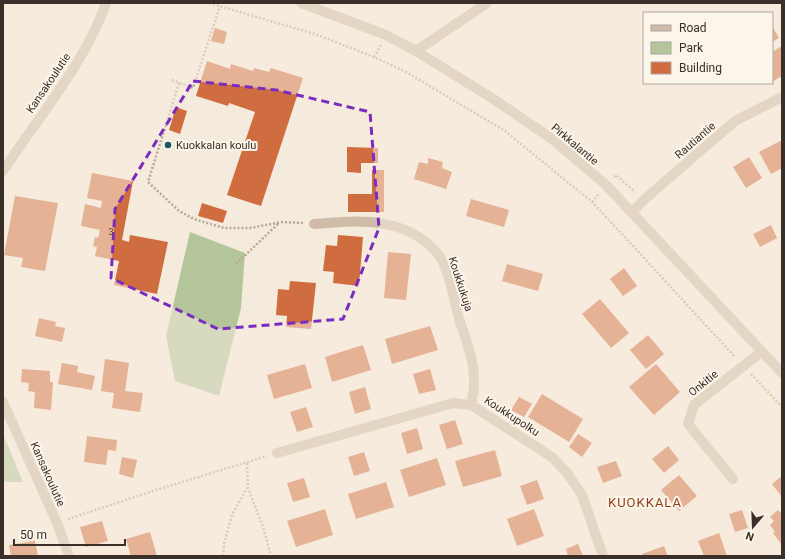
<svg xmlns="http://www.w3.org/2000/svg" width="785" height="559" viewBox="0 0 785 559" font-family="Roboto,sans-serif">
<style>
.green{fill:#b4c59c}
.building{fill:#d06d40}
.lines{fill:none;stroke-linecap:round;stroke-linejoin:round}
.path{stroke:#baa692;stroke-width:2.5;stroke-dasharray:2 2;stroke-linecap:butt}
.minor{stroke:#cebca8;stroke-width:10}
.marked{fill:none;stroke:#7b2cbf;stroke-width:3;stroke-dasharray:8 5;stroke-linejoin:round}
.poi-dot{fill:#1a5660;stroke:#fbf5ea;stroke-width:1.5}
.labels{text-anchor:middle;stroke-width:4;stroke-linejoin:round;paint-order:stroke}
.number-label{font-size:9px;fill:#603e2f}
.street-label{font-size:11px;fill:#3a2f29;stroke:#fbf5ea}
.poi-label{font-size:11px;fill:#3a2f29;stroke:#fbf5ea;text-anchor:start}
.quarter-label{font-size:13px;letter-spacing:1px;fill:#903f1a;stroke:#fbf5ea}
</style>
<rect width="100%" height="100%" fill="#f5ebdd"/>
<path class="green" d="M190,232L245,253L241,308L219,396L175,381L166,336Z
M3,434L23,482H3Z"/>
<path class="building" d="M772,26L779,38L772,42Z
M215,28L227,32L224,44L211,41Z
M782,46V76L772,82V52Z
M207,61L230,69L231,64L253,71L254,68L269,72L271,68L303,78L261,206L227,195L255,112L229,103L228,106L196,96Z
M176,107L187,111L180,134L169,130Z
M782,140V168L771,174L759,152Z
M347,147L378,148V163H361V173L347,172Z
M749,157L762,178L746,188L733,167Z
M428,158L443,162L442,168L452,172L446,189L414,179L419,162L428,164Z
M372,170H384V212H348V194H372Z
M92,173L133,181L122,240L129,242L130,235L168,242L157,294L114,285L119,261L95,256L97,247L93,246L95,237L98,238L100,230L81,226L85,204L101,208L102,201L87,198Z
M15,196L58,203L45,271L21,267L23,258L4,255Z
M471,199L509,210L504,227L466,216Z
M202,203L227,211L223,223L198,216Z
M771,225L777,238L760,247L753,234Z
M338,235L363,237L359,286L333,283L334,272L323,271L326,245L337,246Z
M388,252L411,254L406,300L384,298Z
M507,264L543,274L538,291L502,281Z
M624,268L637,286L623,296L610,279Z
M290,281L316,283L311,329L286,327L287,316L276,315L278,289L289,290Z
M600,299L629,333L611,348L582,314Z
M39,318L56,322L55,326L65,328L62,342L35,336Z
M430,326L438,350L392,364L385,339Z
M648,335L664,354L646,369L630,350Z
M363,345L371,370L332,382L325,357Z
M105,359L129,363L125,391L143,393L140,412L112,408L114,393L101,391Z
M62,363L78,366L77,372L95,376L92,390L58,384Z
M305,364L312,388L274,399L267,375Z
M656,364L680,392L654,415L629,387Z
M22,369L50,371V382H53L51,410L34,408L35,392L28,391L29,383L21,382Z
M430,369L436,390L419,394L413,374Z
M365,387L371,409L355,414L349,392Z
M542,394L583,419L569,442L528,417Z
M519,397L532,404L524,417L511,410Z
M306,407L313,427L297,432L290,412Z
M455,420L463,444L447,449L439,425Z
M417,428L423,449L407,454L401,433Z
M578,434L592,443L582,457L569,447Z
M87,436L117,440L116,451L108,450L106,465L84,462Z
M668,446L679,460L664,473L652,459Z
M495,450L502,476L463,487L455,461Z
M364,452L370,471L354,476L348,457Z
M122,457L137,460L133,478L119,474Z
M437,458L446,485L409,497L400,470Z
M616,461L622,476L603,483L597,467Z
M679,475L697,496L679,511L661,490Z
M782,476V497L772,484Z
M304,478L310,497L293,502L287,483Z
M537,480L544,499L527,505L520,486Z
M386,482L394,507L356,519L348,494Z
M325,509L333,535L296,547L287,521Z
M534,509L544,536L517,546L507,519Z
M742,510L748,528L735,532L729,514Z
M778,510L782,514V545L773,533L775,532L770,525L774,521L770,517Z
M102,521L108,541L86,547L80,527Z
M150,532L157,556H131L126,539Z
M719,533L727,556H704L698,541Z
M35,541L38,556H11L9,545Z
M578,544L583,556H568L566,549Z
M664,546L668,556H643L642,554Z"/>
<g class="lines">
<path class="path" d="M209,3L315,34L374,57L406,72L505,131L592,202L621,233L735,357
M374,57L381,45
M172,80L193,88L220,6
M179,83L148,182L179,211L194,219L224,228H250L282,222L303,223
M614,177L616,175L635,192
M592,202L599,194
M236,264L279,223
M751,374L782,407
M247,463L248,488L264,530L271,556
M68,519L156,490L267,456
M223,556L224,544L232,515L247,488"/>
<path class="minor" d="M301,3L386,35L416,51L495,100L552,139L606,185L782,373
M416,51L487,3
M3,171C37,119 86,62 106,3
M632,212L646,198L735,121L782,97
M314,224C358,220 410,216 440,257C449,270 455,303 459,319C466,340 475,361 474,384C474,391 472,398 471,405
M3,402L57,523L69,556
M277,453L453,403L471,405L552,457L567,473L582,495L603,556
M733,479L688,424L694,405L761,352"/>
</g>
<path d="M0 0H785V559H0ZM193,81L276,90L370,112L379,228L343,319L218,329L111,278L115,209Z" fill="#f5ebdd" fill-opacity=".55" fill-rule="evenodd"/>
<path class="marked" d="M193,81L276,90L370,112L379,228L343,319L218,329L111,278L115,209Z"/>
<circle class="poi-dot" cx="168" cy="145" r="4"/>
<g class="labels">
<g class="number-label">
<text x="111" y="235">3</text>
</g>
<g class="street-label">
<text transform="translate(48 83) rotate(-56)" y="4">Kansakoulutie</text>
<text transform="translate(695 140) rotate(-41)" y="4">Rautiantie</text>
<text transform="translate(575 144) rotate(40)" y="4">Pirkkalantie</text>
<text transform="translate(461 284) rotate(72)" y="4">Koukkukuja</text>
<text transform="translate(703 383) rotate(-39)" y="4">Onkitie</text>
<text transform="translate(512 416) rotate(33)" y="4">Koukkupolku</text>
<text transform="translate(48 474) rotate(66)" y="4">Kansakoulutie</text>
</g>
<g class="poi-label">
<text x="176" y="149">Kuokkalan koulu</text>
</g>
<g class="quarter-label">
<text x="645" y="507">KUOKKALA</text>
</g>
</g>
<rect width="785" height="559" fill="none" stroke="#3a2f29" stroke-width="8"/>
<rect x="643" y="12" width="130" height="72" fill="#fbf5ea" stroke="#aea69d"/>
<rect x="651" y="25" width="20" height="6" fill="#cebca8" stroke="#aea69d"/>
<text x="679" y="32" font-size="12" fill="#3a2f29">Road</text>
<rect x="651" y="42" width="20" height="12" fill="#b4c59c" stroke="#aea69d"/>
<text x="679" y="52" font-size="12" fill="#3a2f29">Park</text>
<rect x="651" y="62" width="20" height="12" fill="#d06d40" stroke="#aea69d"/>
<text x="679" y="72" font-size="12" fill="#3a2f29">Building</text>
<g transform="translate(753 527) rotate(199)" stroke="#fbf5ea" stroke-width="3" paint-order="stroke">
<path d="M0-3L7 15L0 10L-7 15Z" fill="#3a2f29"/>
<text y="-6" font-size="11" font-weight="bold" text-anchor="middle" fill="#3a2f29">N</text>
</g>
<path d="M14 539v6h111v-6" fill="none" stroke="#3a2f29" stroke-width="2"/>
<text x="20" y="539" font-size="12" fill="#3a2f29" stroke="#fbf5ea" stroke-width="3" paint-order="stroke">50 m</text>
</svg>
